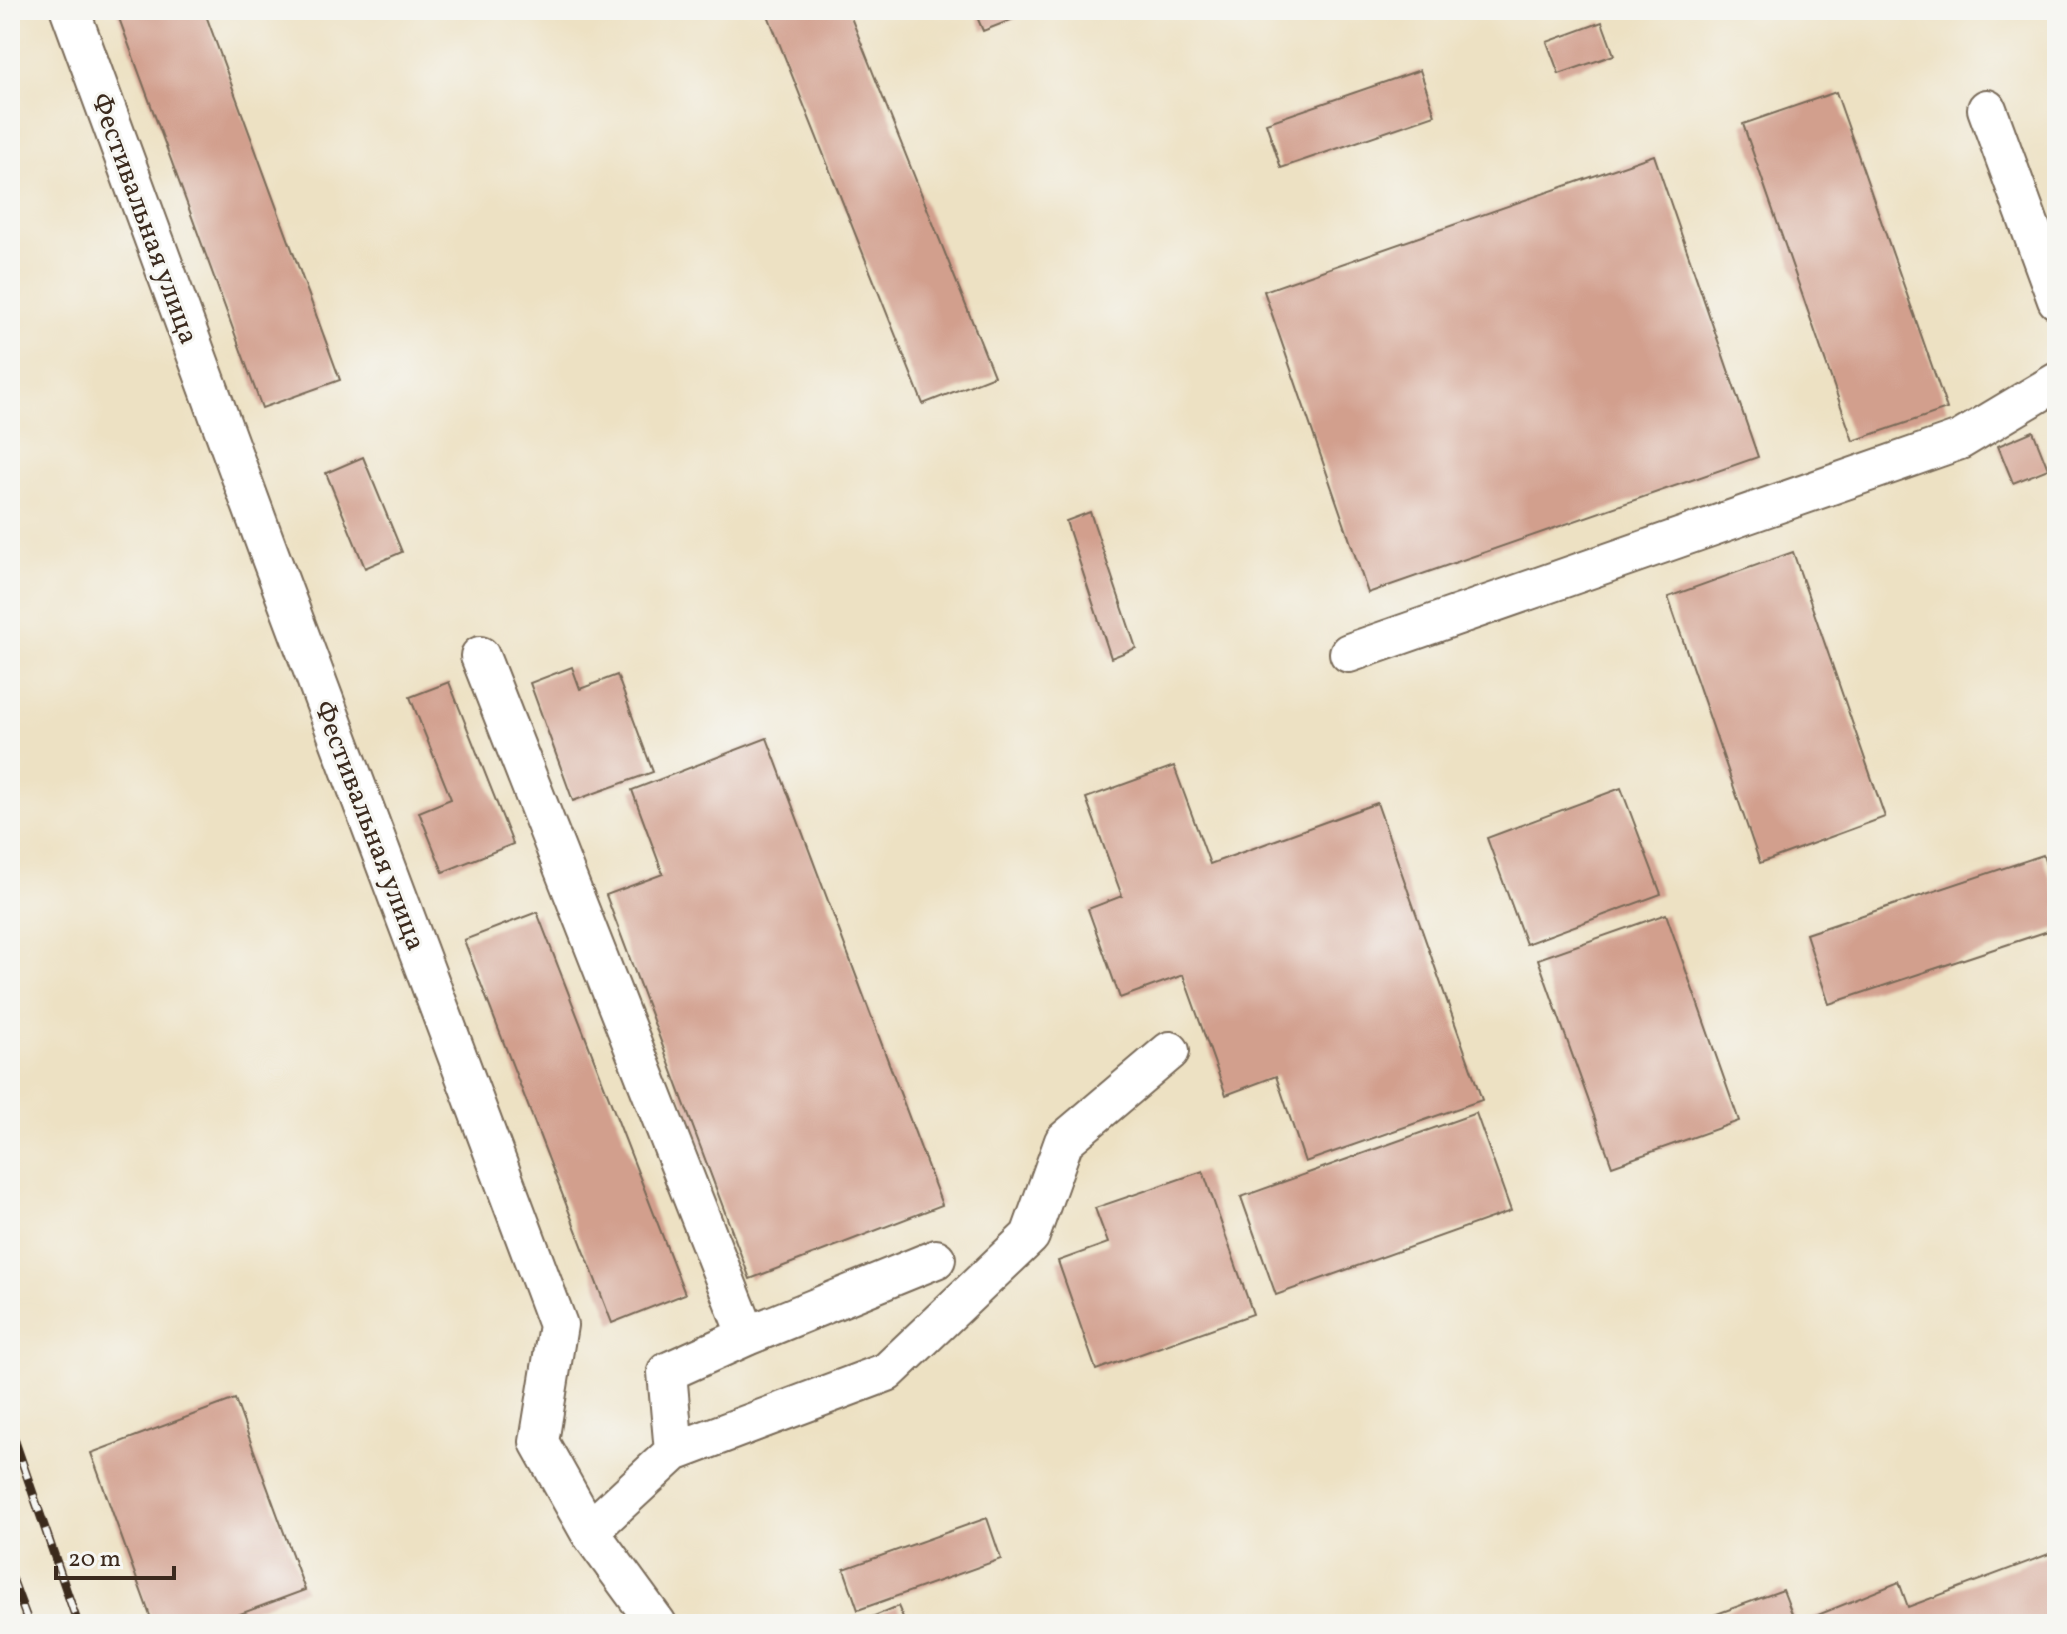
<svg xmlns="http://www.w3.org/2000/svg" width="2067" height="1634" viewBox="0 0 2067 1634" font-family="Vollkorn,serif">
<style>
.building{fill:#d29f8d}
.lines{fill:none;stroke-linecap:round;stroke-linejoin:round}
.minor-casing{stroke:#796a58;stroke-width:42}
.minor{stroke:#fff;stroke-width:38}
.rail-casing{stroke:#3b2a1e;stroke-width:9}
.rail{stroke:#f6f6f2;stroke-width:6;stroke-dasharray:18;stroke-linecap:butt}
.labels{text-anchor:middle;stroke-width:6;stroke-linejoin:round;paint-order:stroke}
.street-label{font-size:28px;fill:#3b2a1e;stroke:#f6f6f2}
</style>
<rect width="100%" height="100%" fill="#f6f6f2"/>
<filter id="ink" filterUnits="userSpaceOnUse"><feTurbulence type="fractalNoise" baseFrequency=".0125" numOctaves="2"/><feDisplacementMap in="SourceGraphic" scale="16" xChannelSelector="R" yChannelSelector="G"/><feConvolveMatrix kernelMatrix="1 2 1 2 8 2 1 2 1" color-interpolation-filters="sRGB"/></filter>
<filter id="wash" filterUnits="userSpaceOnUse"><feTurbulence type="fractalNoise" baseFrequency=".006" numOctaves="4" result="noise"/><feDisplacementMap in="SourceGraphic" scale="32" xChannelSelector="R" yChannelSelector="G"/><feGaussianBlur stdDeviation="1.8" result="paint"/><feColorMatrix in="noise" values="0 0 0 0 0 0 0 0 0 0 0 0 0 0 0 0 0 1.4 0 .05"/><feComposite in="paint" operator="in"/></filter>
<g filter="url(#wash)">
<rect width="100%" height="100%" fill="#ede1c3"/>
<g id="blocks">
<path class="building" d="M116,10H204L340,380L262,408Z
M766,10H848L994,376L923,404Z
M974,10H1036L983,31Z
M1602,22L1614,55L1559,74L1547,42Z
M1420,70L1435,115L1281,168L1266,123Z
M1836,92L1947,409L1853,441L1743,124Z
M1654,155L1758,457L1368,593L1264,291Z
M2033,431L2048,469L2013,483L1998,446Z
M363,457L402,552L365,568L326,473Z
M1090,512L1136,648L1111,658L1066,521Z
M1793,552L1885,817L1760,863L1668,597Z
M572,667L580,689L617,675L653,772L573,801L530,683Z
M449,682L513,844L443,872L419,812L451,799L410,697Z
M767,738L942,1205L750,1279L606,895L663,874L632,790Z
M1174,766L1210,864L1377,803L1482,1100L1305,1162L1276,1076L1226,1095L1183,975L1120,998L1088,909L1122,896L1086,798Z
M1621,788L1661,894L1526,944L1487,838Z
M2043,855L2057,899V928L1829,1004L1806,934Z
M537,912L685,1294L612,1323L464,940Z
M1666,914L1739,1121L1612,1166L1538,959Z
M1476,1113L1511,1211L1276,1295L1241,1197Z
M1203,1171L1253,1314L1096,1370L1058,1261L1108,1243L1095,1208Z
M235,1399L305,1590L213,1624H153L91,1453Z
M987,1518L1001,1559L858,1610L844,1569Z
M2057,1551V1624H1689L1783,1590L1796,1624L1899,1582L1908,1607Z
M898,1606L906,1624H861L860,1622Z"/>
</g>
</g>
<g filter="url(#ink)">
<use href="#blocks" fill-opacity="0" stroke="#796a58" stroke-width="2"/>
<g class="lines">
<defs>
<path id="minor" d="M70,10L266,545L558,1325L539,1442L589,1531L657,1624
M1987,109L2057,300
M1349,653L1960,440L2057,382
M480,656L747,1336
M674,1452L667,1372L747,1336L936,1259
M589,1531L674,1452L887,1372L1030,1236L1064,1141L1170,1051"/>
</defs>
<use href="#minor" class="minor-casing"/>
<use href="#minor" class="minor"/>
<defs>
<path id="rail" d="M10,1427L78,1624
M10,1573L29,1624"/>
</defs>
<use href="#rail" class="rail-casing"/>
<use href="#rail" class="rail"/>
</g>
</g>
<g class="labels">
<g class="street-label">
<text transform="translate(146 218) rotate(70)" y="10">Фестивальная улица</text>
<text transform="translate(371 825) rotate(69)" y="10">Фестивальная улица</text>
</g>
</g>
<rect width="2067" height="1634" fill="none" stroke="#f6f6f2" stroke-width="40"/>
<path d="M56 1566v12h118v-12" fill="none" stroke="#3b2a1e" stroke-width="4"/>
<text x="68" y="1566" font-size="24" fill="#3b2a1e" stroke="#f6f6f2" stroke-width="6" paint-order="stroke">20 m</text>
</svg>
